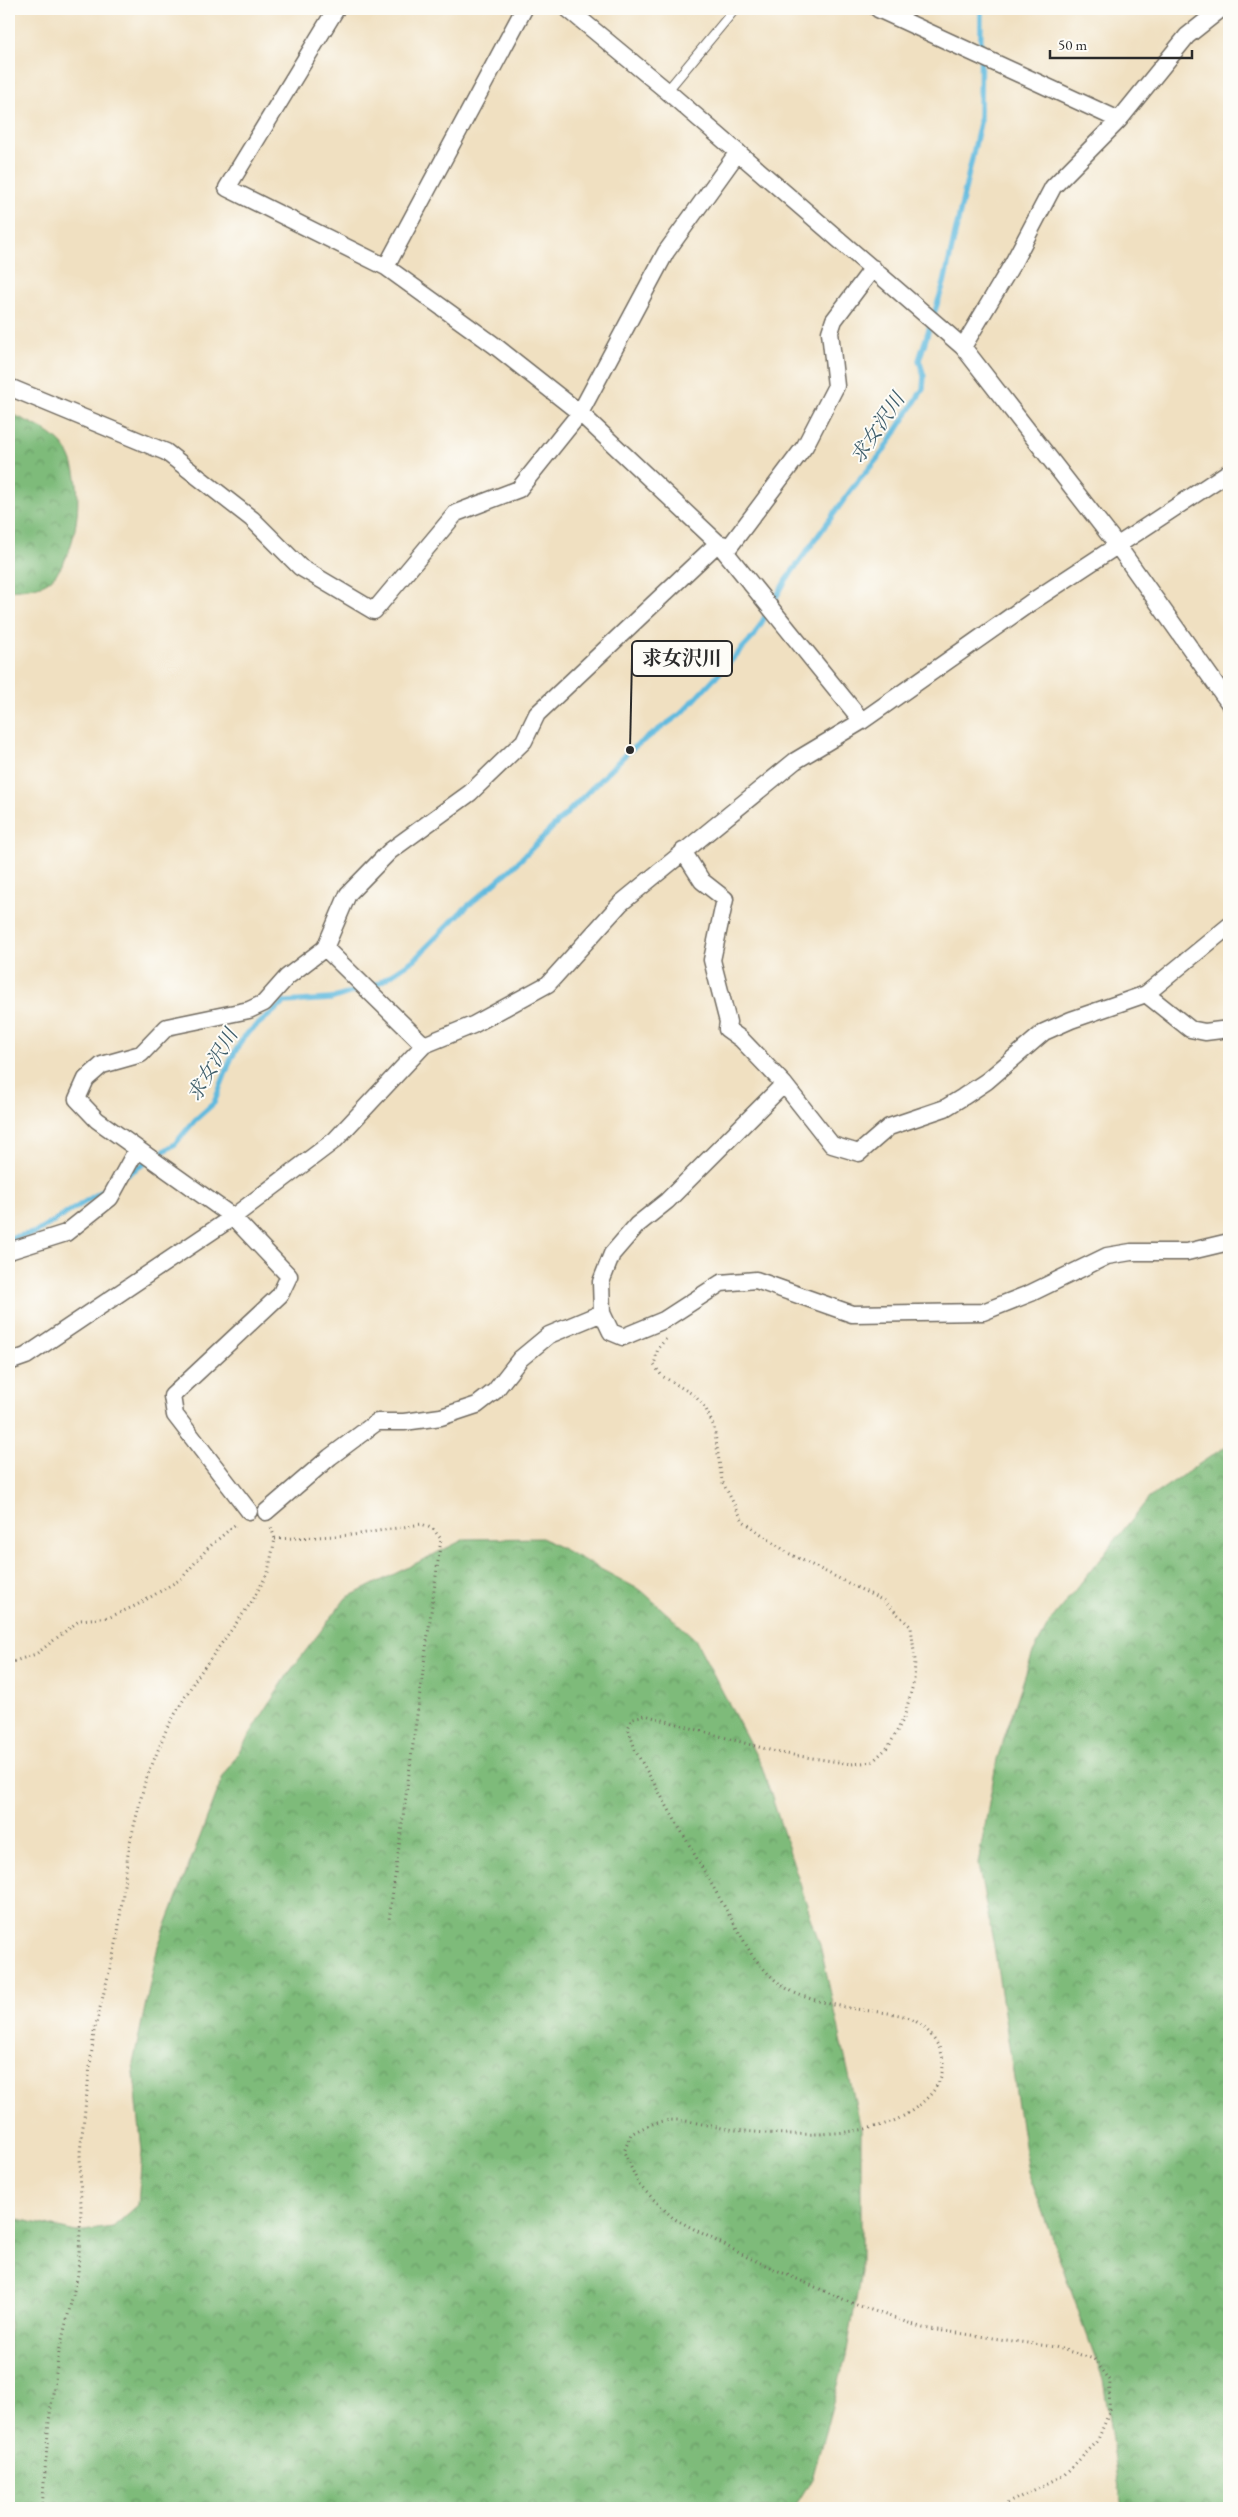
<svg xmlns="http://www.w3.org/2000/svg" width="1238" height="2517" viewBox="0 0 1238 2517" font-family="'EB Garamond','Noto Serif JP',serif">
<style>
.forest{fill:url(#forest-crowns);stroke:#547352}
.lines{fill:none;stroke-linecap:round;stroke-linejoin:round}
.stream{stroke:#61bade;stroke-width:5.5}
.lane-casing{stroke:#706a60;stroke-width:11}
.street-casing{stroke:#706a60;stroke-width:19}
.path{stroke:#706a60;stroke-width:3;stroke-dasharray:1 4;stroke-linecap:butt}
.lane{stroke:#fff;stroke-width:9}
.street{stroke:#fff;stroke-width:16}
.labels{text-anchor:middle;stroke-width:4;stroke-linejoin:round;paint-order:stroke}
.water-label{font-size:20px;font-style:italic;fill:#3e5d6a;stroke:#fdfcf7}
.leader{fill:none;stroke:#2b2b2b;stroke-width:2}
.callout-dot{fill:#2b2b2b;stroke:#fdfcf7;stroke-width:2}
.callout{fill:#fdfcf7;stroke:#2b2b2b;stroke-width:2}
.callout-label{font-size:20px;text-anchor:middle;font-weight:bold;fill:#2b2b2b}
</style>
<defs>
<pattern id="forest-crowns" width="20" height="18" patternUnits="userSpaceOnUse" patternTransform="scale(1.25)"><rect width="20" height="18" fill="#7ebb7a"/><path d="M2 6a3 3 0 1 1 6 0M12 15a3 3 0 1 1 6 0" fill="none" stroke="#679864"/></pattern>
</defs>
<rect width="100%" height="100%" fill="#fdfcf7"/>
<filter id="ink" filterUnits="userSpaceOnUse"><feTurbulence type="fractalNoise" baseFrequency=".02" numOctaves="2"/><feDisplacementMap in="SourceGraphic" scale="10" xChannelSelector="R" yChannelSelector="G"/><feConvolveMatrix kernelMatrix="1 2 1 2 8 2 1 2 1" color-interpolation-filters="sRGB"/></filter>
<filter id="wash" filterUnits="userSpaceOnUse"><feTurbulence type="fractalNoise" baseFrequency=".0096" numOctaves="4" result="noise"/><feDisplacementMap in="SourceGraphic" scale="20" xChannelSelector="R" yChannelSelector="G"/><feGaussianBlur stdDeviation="1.12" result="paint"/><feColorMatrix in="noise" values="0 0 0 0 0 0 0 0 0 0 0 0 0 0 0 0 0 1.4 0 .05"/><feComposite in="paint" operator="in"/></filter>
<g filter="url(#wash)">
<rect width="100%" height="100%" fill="#f0e0c1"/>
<path class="forest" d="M9,413C27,421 47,429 61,443C89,472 80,557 49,581C40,588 20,589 9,590Z
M1229,1444V2508H1122L1103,2379L1028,2172L994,1946L978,1864L997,1759L1032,1655L1051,1620L1149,1498Z
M542,1538L642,1591L695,1639L762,1767L820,1945L861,2129V2272L846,2356L812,2479L794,2508H9V2217L76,2232L113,2227L138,2205L142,2151L133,2064L158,1946L223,1777L288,1674L346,1598L465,1539Z"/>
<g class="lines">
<path class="stream" d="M128,1174L175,1144L195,1120L214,1103L231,1059L244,1036L285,1002L331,999L379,983L415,959L463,910L511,869L630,750L682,713L754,636L786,580L851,490L882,453L923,389L924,376L919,360L944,283L980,123L981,9
M9,1238L35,1233L112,1185"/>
</g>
</g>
<g filter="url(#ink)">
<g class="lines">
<defs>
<path id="lane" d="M667,91L735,9"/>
<path id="street" d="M336,9L227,188L386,267L494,345L580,413L718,543L862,721
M568,9L667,91L963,347L1117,545L1229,703
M878,9L1119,120
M386,267L524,9
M963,347L1013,263L1053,187L1119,120L1187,36L1221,9
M9,387L166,452L252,519L300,567L374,611L456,513L519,489L580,413L666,252L738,152
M718,543L730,546L805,446L836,386L830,332L834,320L873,268
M683,851L702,881L725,899L712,960L728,1022L727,1029L741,1039L784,1084L667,1201L637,1225L612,1254L601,1282L602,1313L611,1332L623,1337L664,1320L721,1283L756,1280L852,1314L983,1312L1031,1293L1107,1256L1131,1252H1187L1229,1242
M1146,994L1190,1029L1205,1032L1229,1029
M424,1045L325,948L348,894L390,851L470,793L524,741L537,714L718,543
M784,1084L832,1145L859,1153L889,1127L945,1108L963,1097L987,1081L1044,1032L1071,1020L1146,994L1229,926
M9,1251L66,1233L110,1198L137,1149
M9,1362L26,1356L233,1217L335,1140L424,1045L473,1025L548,984L621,903L795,761L862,721L1030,603L1229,472
M249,1511L175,1415L172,1396L280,1295L289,1276L233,1217L97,1120L77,1099L86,1079L102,1065L141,1054L167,1027L249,1010L264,1003L287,977L325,948
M266,1512L330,1457L377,1422H404L441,1417L477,1405L495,1391L520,1359L549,1335L602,1313"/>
</defs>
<use href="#lane" class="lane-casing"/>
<use href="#street" class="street-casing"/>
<path class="path" d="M666,1339L658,1348L654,1365L662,1376L694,1395L705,1407L714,1427L722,1481L743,1521L788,1553L884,1601L911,1627L915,1660L914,1681L904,1718L889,1746L872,1762L851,1764L780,1753L645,1715L633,1718L628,1728L636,1752L752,1955C765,1971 777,1985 797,1994C815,2001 837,2006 856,2009C885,2014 915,2010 933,2038C939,2046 942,2051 943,2061C944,2086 926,2101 907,2114C867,2140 776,2136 729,2129C685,2123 674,2110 631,2134L624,2152L639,2185L673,2218L749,2258L854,2304L923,2328L1055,2347L1094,2359L1110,2380L1109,2413L1097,2442L1064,2475L998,2508
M275,1539L353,1535L422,1524L433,1529L441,1539L389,1920
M9,1663L36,1654L80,1620L110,1617L137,1605L181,1579L208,1548L237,1523
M42,2508L49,2421L59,2352L78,2274L81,2210L80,2152L94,2032L117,1940L129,1846L145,1782L167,1728L195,1680L253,1600L268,1572L275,1539L271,1527"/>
<use href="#lane" class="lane"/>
<use href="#street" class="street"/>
</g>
</g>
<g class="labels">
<g class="water-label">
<text transform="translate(877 428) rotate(-56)" y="7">求女沢川</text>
<text transform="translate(212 1065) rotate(-60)" y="7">求女沢川</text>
</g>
</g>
<path class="leader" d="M630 750L632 658"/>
<circle class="callout-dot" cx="630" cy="750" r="5"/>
<rect class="callout" x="632" y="641" width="100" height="35" rx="5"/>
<g class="callout-label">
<text x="682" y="665">求女沢川</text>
</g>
<rect width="1238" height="2517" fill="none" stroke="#fdfcf7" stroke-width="30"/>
<path d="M1050 50v8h142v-8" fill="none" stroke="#2b2b2b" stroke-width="2.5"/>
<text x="1058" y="50" font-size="15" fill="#2b2b2b" stroke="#fdfcf7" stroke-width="4" paint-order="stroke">50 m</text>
</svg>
